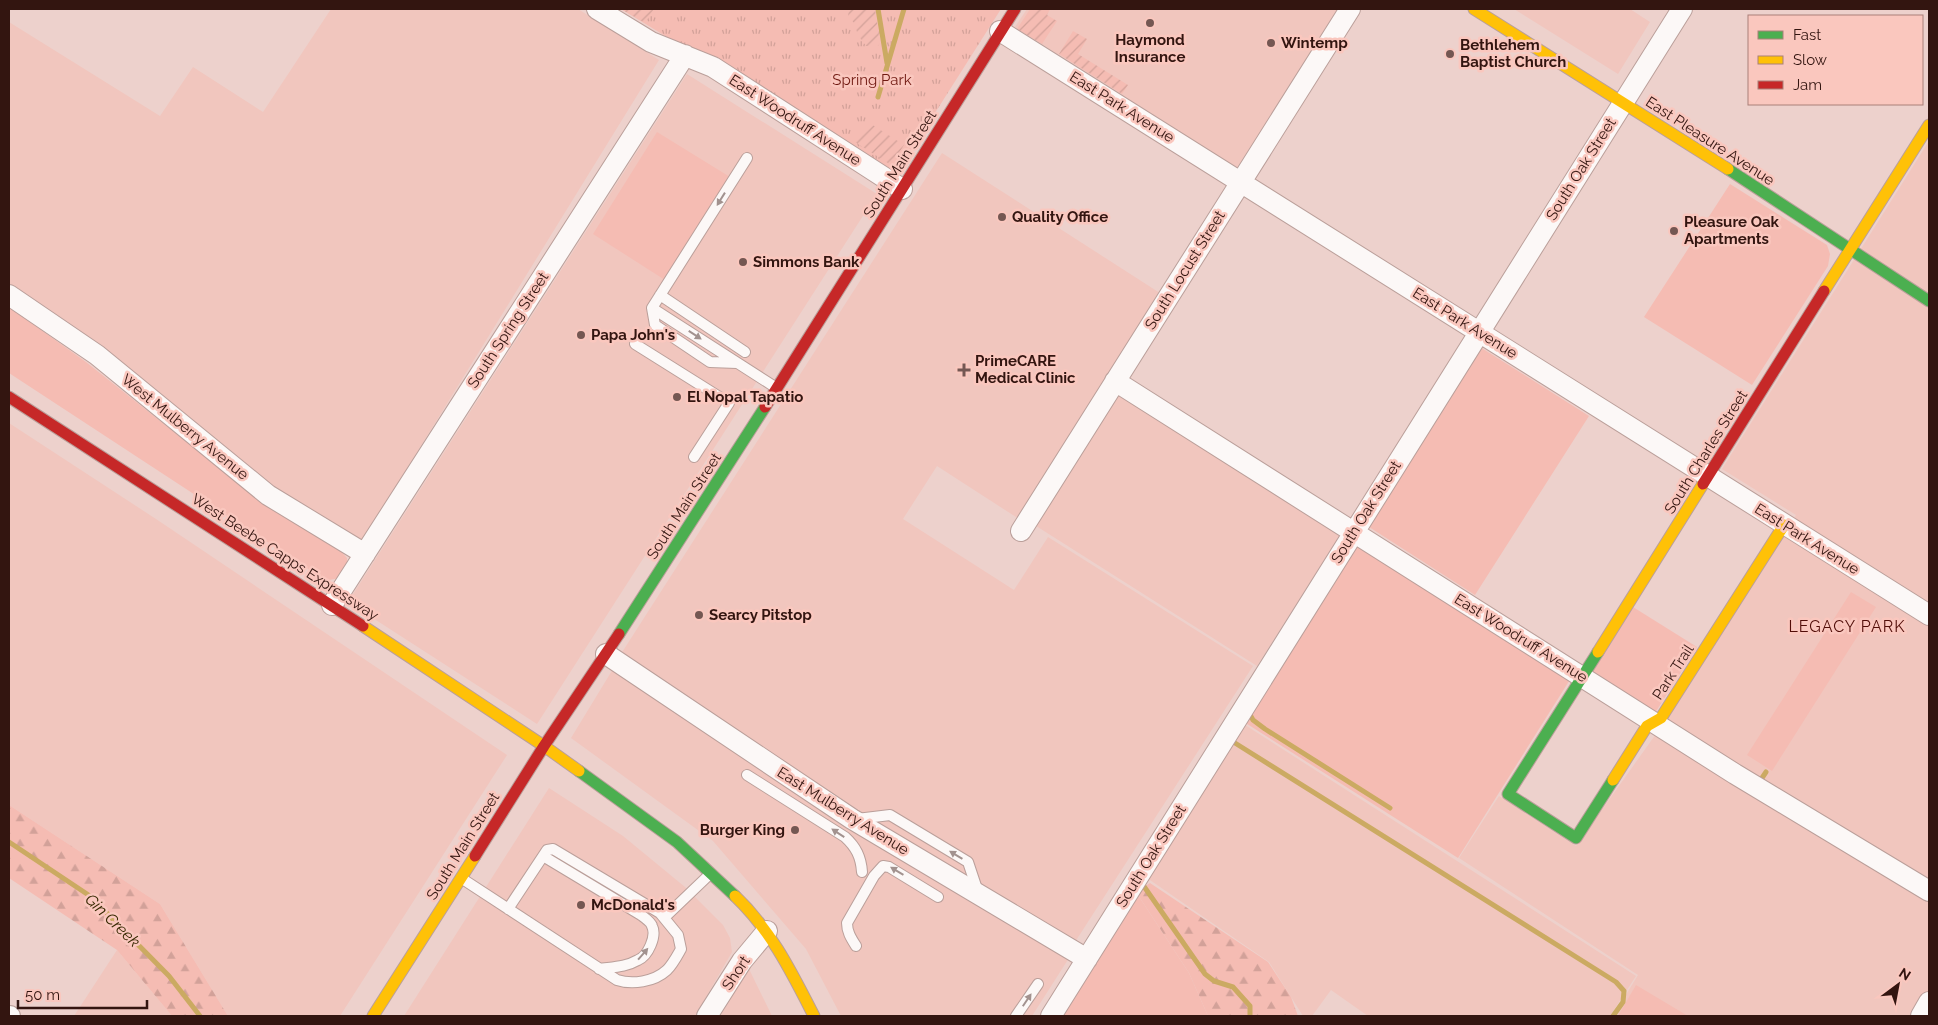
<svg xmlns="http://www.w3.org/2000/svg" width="1938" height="1025" viewBox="0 0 1938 1025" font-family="Raleway,sans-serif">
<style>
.built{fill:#f1c6be}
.grass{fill:#f5bcb3}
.forest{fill:url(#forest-firs)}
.park{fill:url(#park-tufts)}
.garden{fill:url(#garden-furrows)}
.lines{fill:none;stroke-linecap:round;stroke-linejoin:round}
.stream{stroke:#cbaa62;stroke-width:5}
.lane-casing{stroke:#ba9f9a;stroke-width:12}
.street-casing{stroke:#ba9f9a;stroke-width:22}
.fast-casing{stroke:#ba9f9a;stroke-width:13}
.slow-casing{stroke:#ba9f9a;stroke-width:13}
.jam-casing{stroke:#ba9f9a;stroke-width:13}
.lane{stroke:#fcf8f7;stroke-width:10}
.street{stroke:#fcf8f7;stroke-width:20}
.fast{stroke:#4caf50;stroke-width:11}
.slow{stroke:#ffc107;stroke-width:11}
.jam{stroke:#c62828;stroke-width:11}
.oneway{fill:#a2928f}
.poi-dot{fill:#745752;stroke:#fac7be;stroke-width:2}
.labels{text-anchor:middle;stroke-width:5;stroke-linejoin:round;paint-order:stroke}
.poi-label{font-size:15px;font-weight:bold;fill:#331510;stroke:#fac7be;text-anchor:start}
.park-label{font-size:15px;fill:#701911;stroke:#fac7be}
.street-label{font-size:15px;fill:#331510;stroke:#fac7be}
.neighbourhood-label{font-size:16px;letter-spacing:1px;fill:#510d08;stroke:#fac7be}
.water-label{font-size:16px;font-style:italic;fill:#362800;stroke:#fac7be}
</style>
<defs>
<pattern id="forest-firs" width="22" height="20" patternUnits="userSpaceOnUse" patternTransform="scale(1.25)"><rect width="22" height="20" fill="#f5bcb3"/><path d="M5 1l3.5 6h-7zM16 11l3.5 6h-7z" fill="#d2a199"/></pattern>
<pattern id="park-tufts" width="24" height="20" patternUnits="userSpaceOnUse" patternTransform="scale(1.25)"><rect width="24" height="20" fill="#f5bcb3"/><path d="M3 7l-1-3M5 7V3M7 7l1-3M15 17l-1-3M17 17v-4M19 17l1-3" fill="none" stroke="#d2a199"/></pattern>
<pattern id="garden-furrows" width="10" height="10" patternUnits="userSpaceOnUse" patternTransform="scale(1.25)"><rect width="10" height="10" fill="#f5bcb3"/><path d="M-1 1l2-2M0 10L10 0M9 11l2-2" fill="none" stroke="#d2a199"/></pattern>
</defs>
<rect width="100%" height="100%" fill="#edd1cc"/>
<path class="built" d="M331,9H578L659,60L361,543L255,474L154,388L9,286V22L160,116L193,67L263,112Z
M1027,9H1339L1237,168L1015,27Z
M1514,9H1630L1650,22L1618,74Z
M687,74L877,194L537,724L348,602Z
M1929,141V1016H1613L1638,975L1459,858L1499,796L1576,846L1666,720L1796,515L1722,469Z
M942,153L1163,295L1019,519L937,466L903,519L1014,590L1048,537L1253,666L1075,942L855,814L619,657Z
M1118,390L1342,532L1257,666L1033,524Z
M9,423L156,519L507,755L340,1016H228L160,904L9,805Z
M613,669L1069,958L1032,1016H841L806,949L713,841L571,738Z
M1242,723L1636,976L1610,1016H1368L1331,990L1312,1016H1303L1269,962L1147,878Z
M549,788L623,836L685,887L723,925L730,938L732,952L695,1016H404Z
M117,950L172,1016H74Z
M749,969L772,1016H720Z"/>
<path class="grass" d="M657,132L730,177L665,280L593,234Z
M1730,184L1827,245L1830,254L1828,266L1752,385L1644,317Z
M9,307L86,362L257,498L338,548L347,558V569L340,578L329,580L322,578L9,373Z
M1480,347L1589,416L1475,595L1366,525Z
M1358,545L1571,678L1458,858L1244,722Z
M1851,592L1876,607L1772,771L1747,755Z
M1633,607L1697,647L1655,713L1591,673Z
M1136,892L1189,973L1208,1016H1061Z
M1636,985L1688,1016H1618Z"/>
<path class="forest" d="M9,805L160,904L228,1016H172L117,950L9,878Z
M1150,883L1268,962L1291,997L1298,1016H1208L1189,973L1136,892Z"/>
<path class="park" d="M621,9H1001L895,176Z"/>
<path class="garden" d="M621,9H654L645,23Z
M849,9H875L880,43L878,46H866L858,35L854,23L848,16Z
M1030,9H1050L1047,15L1057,21L1042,44L1017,29Z
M1073,31L1087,39L1078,54L1128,85L1122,94L1059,54Z
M868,122L904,145L891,165L855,142Z"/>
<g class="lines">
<path class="stream" d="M878,9L887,63
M878,97L904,9
M1249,713L1253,720L1265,729L1390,808
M1235,743L1616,982L1624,991L1623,1002L1613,1016
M1762,778L1766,772
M9,842L90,896L169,976L200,1016
M1143,885L1205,974L1214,981L1233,987L1250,1006V1016"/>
<defs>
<path id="lane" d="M747,158L652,308L775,387
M660,295L745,352
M652,308L655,325L710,362L737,363
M635,344L729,403L694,457
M747,775L845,837C856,847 861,857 862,872
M857,819L890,815L968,862L978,892
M543,856L641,915C645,918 651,922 652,926C657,936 648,956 638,960C626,967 613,967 599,969
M461,878L617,980C632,985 654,982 667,970C673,964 677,956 681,949L678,935L660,913L553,849L547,850L508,909
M664,918L710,874
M856,946C851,938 847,932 847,923L874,876L883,866L889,867L938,897
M1016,1016L1038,984"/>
<path id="street" d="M597,9L651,42L713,67L902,189
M1000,31C1310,226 1619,422 1929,615
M9,295L97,355L268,495L365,554
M1115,381L1735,774L1929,891
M1021,531L1350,9
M332,605L685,55
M606,654L852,819L1087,959
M9,1016H10
M707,1016L742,961L767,931
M1051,1016L1682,9
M1921,1016L1929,1002"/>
<path id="fast" d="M1728,169L1929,301
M619,634L765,407
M1598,652L1508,794L1576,838L1613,780
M579,771L677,842L735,896"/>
<path id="slow" d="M1474,9L1728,169
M1824,291L1929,125
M363,626L544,746L579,771
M1598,652L1703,484
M1613,780L1647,726L1661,718L1784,525
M735,896C771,930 792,973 814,1016
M373,1016L475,856"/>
<path id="jam" d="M9,397L363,626
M765,407L1015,9
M1703,484L1824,291
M475,856L544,746L619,634"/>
</defs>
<use href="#lane" class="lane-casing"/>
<use href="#street" class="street-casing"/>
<use href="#fast" class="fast-casing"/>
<use href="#slow" class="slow-casing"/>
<use href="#jam" class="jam-casing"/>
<use href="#lane" class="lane"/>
<use href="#street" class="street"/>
<use href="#fast" class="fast"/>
<use href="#slow" class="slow"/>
<use href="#jam" class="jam"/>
</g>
<defs><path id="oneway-solid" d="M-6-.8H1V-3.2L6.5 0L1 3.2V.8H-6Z" transform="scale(1.25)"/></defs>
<g class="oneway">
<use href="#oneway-solid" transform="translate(721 199) rotate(122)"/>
<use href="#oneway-solid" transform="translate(695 335) rotate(33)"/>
<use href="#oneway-solid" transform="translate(838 833) rotate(-147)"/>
<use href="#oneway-solid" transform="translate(956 855) rotate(-149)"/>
<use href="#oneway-solid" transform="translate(897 871) rotate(-149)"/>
<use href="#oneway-solid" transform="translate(643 954) rotate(-49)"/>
<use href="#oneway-solid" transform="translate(1027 1000) rotate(-56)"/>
</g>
<g class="poi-dot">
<circle cx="1150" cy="23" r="5"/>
<circle cx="1271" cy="43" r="5"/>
<circle cx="1450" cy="54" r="5"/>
<circle cx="1002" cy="217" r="5"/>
<circle cx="1674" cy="231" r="5"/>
<circle cx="743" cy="262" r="5"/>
<circle cx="581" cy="335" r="5"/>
<path d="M961.5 362.5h5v5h5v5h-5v5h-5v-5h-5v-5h5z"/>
<circle cx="677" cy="397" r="5"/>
<circle cx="699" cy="615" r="5"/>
<circle cx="795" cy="830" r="5"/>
<circle cx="581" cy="905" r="5"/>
</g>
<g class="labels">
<g class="poi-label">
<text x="1150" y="45" text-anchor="middle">Haymond<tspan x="1150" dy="17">Insurance</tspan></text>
<text x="1281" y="48">Wintemp</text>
<text x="1460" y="50">Bethlehem<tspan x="1460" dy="17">Baptist Church</tspan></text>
<text x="1012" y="222">Quality Office</text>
<text x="1684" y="227">Pleasure Oak<tspan x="1684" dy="17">Apartments</tspan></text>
<text x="753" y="267">Simmons Bank</text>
<text x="591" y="340">Papa John's</text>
<text x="975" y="366">PrimeCARE<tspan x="975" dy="17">Medical Clinic</tspan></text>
<text x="687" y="402">El Nopal Tapatio</text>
<text x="709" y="620">Searcy Pitstop</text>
<text x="785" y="835" text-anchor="end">Burger King</text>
<text x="591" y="910">McDonald's</text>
</g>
<g class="park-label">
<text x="872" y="85">Spring Park</text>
</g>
<g class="street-label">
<text transform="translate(1122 107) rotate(32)" y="5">East Park Avenue</text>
<text transform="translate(795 120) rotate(33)" y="5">East Woodruff Avenue</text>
<text transform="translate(1710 141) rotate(33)" y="5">East Pleasure Avenue</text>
<text transform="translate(900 164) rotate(-58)" y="5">South Main Street</text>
<text transform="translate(1581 169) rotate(-58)" y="5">South Oak Street</text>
<text transform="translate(1185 270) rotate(-58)" y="5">South Locust Street</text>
<text transform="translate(1465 323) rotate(32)" y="5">East Park Avenue</text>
<text transform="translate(508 330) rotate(-57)" y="5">South Spring Street</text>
<text transform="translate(185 427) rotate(39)" y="5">West Mulberry Avenue</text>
<text transform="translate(1706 452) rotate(-58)" y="5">South Charles Street</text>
<text transform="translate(684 506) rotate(-57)" y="5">South Main Street</text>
<text transform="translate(1366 512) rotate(-58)" y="5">South Oak Street</text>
<text transform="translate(1807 539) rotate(32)" y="5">East Park Avenue</text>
<text transform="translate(285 557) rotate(33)" y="5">West Beebe Capps Expressway</text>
<text transform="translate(1521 638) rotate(32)" y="5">East Woodruff Avenue</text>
<text transform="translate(1673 672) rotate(-57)" y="5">Park Trail</text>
<text transform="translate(843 811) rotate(32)" y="5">East Mulberry Avenue</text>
<text transform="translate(463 846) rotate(-58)" y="5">South Main Street</text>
<text transform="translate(1151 856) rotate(-58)" y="5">South Oak Street</text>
<text transform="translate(736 973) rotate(-56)" y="5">Short</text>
</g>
<g class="neighbourhood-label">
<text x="1847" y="632">LEGACY PARK</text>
</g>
<g class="water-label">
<text transform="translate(113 920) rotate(44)" y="6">Gin Creek</text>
</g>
</g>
<rect width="1938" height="1025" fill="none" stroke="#331510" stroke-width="20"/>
<rect x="1748" y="15" width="175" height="90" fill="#fac7be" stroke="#aa8078"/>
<rect x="1758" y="31" width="25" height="8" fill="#4caf50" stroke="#aa8078"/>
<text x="1793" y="40" font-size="15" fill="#331510">Fast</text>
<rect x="1758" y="56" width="25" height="8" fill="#ffc107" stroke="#aa8078"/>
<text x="1793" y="65" font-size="15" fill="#331510">Slow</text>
<rect x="1758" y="81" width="25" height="8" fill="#c62828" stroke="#aa8078"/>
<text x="1793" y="90" font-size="15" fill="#331510">Jam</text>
<g transform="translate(1898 985) rotate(32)" stroke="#fac7be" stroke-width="4" paint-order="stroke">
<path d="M0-4L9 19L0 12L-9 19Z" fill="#331510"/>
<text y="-8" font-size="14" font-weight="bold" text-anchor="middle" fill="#331510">N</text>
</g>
<path d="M18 1000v8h129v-8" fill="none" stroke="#331510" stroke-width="2.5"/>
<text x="25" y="1000" font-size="15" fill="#331510" stroke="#fac7be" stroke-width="4" paint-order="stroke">50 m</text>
</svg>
